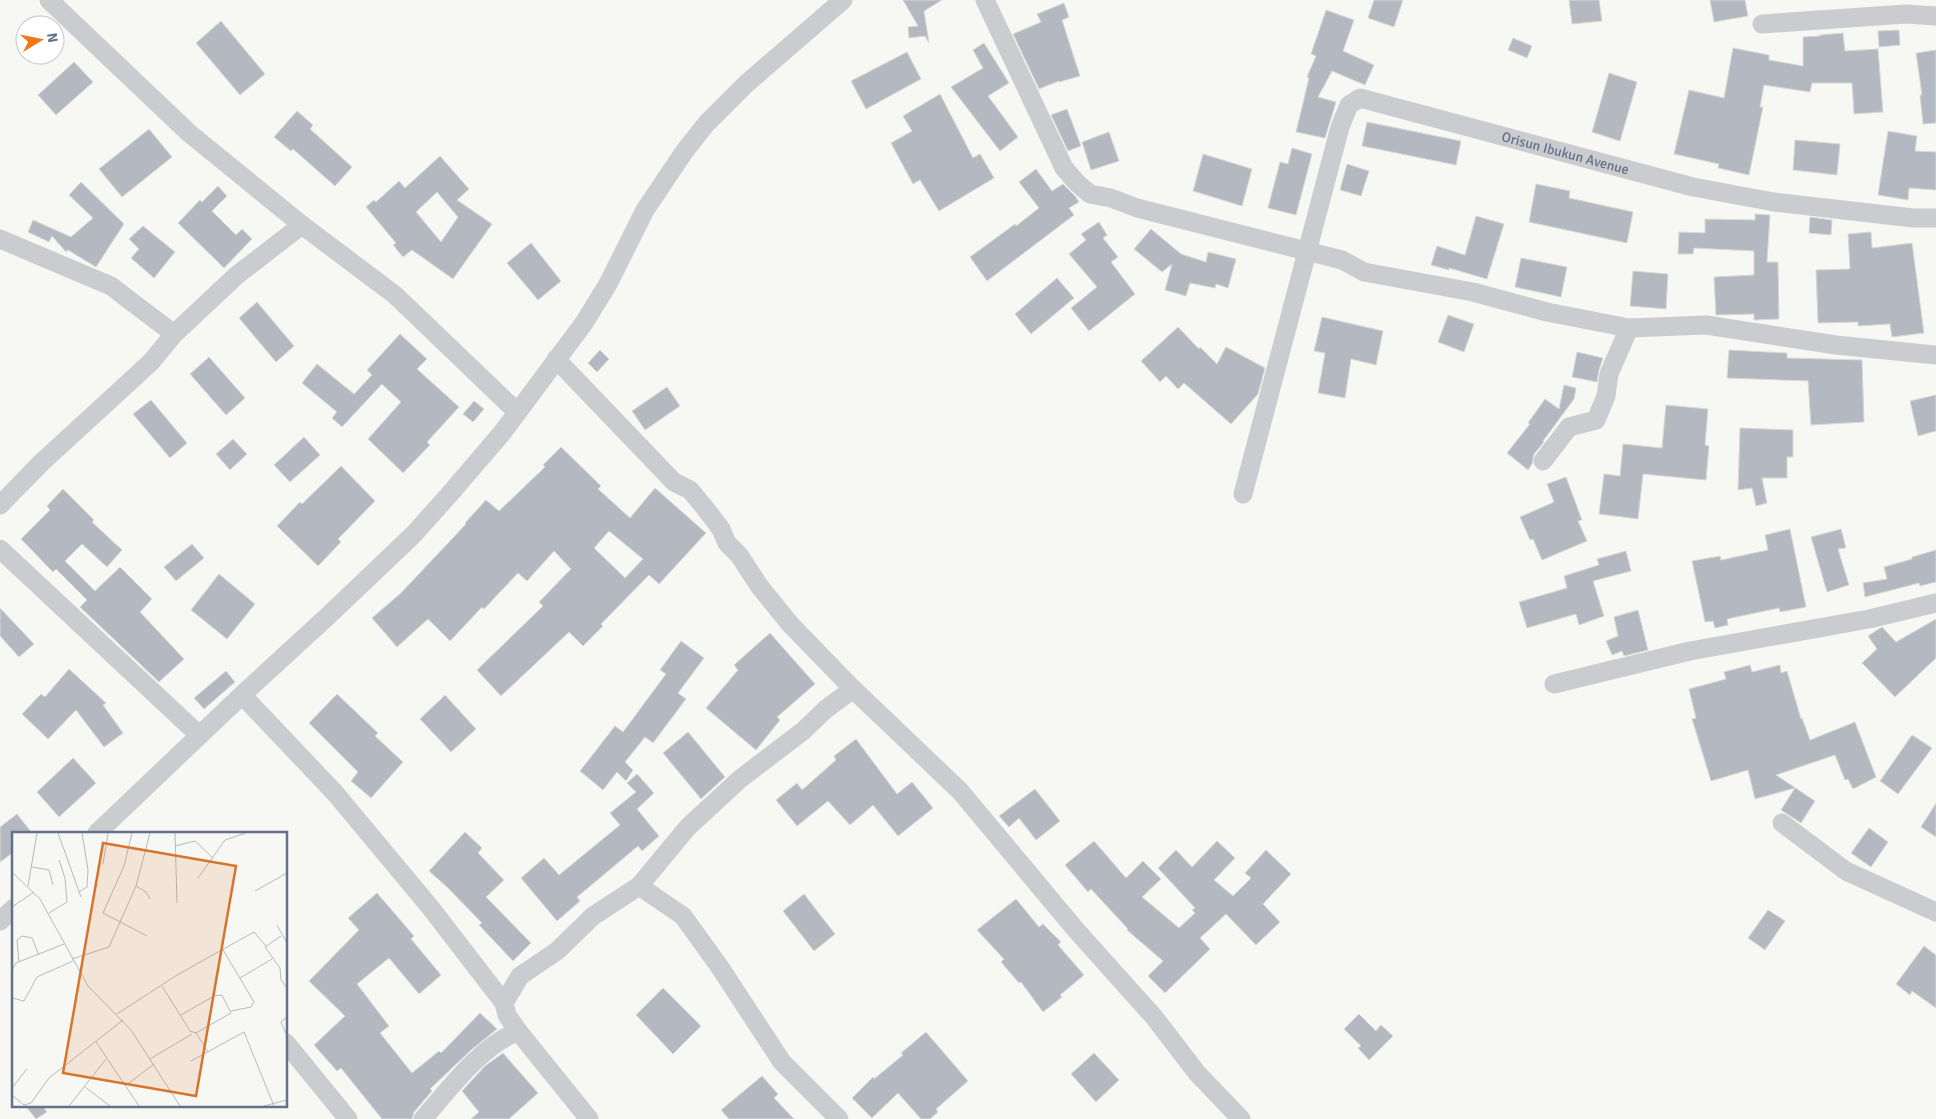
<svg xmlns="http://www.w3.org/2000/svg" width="1936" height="1119" viewBox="0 0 1936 1119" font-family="Signika,sans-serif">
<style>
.building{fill:#b4b9c1;stroke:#d9d9d6;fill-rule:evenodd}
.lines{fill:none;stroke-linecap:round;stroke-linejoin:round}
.street{stroke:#caccd0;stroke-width:19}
.labels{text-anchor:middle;stroke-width:5;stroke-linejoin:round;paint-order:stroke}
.street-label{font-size:14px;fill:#647188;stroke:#fff}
.inset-road{fill:none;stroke:#b3bac2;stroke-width:1}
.view{fill:#d6752e;fill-opacity:0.15;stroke:#d6752e;stroke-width:2.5}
.inset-edge{fill:none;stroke:#647188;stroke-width:2.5}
</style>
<rect width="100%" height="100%" fill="#f7f8f4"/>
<path class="building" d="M903,0H942L924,11L929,43L925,36L909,38L908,27L918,26Z
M1374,0H1403L1394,27L1368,18Z
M1569,0H1599L1602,21L1572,24Z
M1710,0H1745L1748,16L1714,22Z
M1064,3L1069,17L1062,20L1080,76L1059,82V81L1039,89L1013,34L1041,22L1037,14Z
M1326,10L1354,20L1343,51L1374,65L1365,85L1332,71L1318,97L1336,102L1325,138L1296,132L1309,78L1307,77L1316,56L1311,54Z
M221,21L265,74L240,95L196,43Z
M1899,30L1900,45L1879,47L1878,31Z
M1843,33L1845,51L1878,49L1883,112L1854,114L1852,83H1812L1810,92L1764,85L1760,107H1763L1749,175L1718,168L1719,164L1674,154L1689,90L1724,98L1733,48L1769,55V60L1803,66V37L1820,36V35Z
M1513,38L1532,46L1527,58L1508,50Z
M984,43L1009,83L988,96L1018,137L1000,151L951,87L983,68L973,50Z
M1936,50V123L1923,124L1920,95H1922L1916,53Z
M907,52L921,79L866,109L851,81Z
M74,62L93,82L56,115L38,95Z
M1609,73L1637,82L1620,141L1592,132Z
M940,94L973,158L980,154L994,178L939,211L920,180L913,184L891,143L912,131L903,116Z
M1067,109L1081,146L1068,151L1051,115Z
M297,111L313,125L310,129L352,167L335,186L293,149L291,151L274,137Z
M1367,122L1461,141L1456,165L1362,146Z
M149,129L172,157L122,197L99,169Z
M1888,131L1917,136L1915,151L1936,152V190L1909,188L1908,200L1878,195Z
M1109,132L1119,161L1091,170L1082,142Z
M1795,140L1840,144L1837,175L1793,170Z
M1292,148L1312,154L1296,215L1268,208L1280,162L1288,164Z
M1203,154L1252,169L1242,206L1193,191Z
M440,156L469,189L457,200L492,224L453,279L412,250L403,257L393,245L396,243L366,207L374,200L376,202L399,181L405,188ZM437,192L458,217L441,242L416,212Z
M1347,164L1369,171L1361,196L1340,190Z
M1036,169L1052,191L1063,184L1076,197L1079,202L1069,208L1074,215L987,281L970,257L1015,224L1016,226L1039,208L1019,182Z
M81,182L124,224L96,267L68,250L66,252L52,236L49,242L28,232L33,220L71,237L93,218L69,195Z
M1536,184L1570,191L1569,198L1633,212L1627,243L1529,222Z
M218,186L227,196L212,211L236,235L242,229L252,239L224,268L178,223L200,200L202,202Z
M1755,214L1770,215L1767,262H1778L1779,319L1754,320V314L1716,315L1714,277L1754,275V251L1694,248L1693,254H1678L1679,232L1705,233V219L1755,220Z
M1476,216L1504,224L1487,279L1449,268V270L1431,265L1437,246L1465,255Z
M1810,217L1832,220L1831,235L1809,233Z
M1099,222L1107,235L1103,238L1118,257L1111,262L1135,294L1089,331L1071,308L1097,287L1069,254L1086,240L1081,234Z
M143,226L175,252L154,278L131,258L139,249L129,239Z
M1151,229L1181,254L1206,262L1208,252L1236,259L1228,288L1216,284L1215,288L1190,283L1186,296L1165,290L1172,264L1162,272L1134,249Z
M1871,232L1872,248L1912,243L1924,333L1892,337L1890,324L1858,326V322L1818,323L1816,270L1850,269L1848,234Z
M531,243L561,281L538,300L507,263Z
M1521,258L1567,267L1561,297L1515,287Z
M1633,271L1668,274L1666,309L1630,306Z
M1057,278L1074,298L1031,334L1015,314Z
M257,302L294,346L276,362L239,318Z
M1448,315L1474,324L1464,352L1438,342Z
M1322,317L1383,331L1376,365L1351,359L1345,398L1318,393L1325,353L1314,351Z
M1178,327L1199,349L1200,347L1217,364L1226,347L1265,368L1258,394L1231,424L1184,383L1178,389L1166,376L1160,382L1141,361Z
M400,334L427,359L417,369L459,407L427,442L430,445L403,473L368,439L401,402L382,384L342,427L332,418L337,412L302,383L317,364L354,394L372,375L367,370Z
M600,350L609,359L597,372L588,363Z
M1729,350L1787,353V358L1862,360L1864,422L1811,425L1808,381L1727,378Z
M1577,352L1603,358L1599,370L1597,382L1572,377Z
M209,357L245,398L226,415L190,374Z
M1564,385L1576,388L1574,399L1543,441L1544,442L1534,454L1532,464L1528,470L1507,453L1530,424L1528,423L1545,399L1559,409Z
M667,387L680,406L645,430L632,411Z
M1936,395V431L1918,436L1910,401Z
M151,400L187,443L170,458L133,414Z
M474,401L484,409L473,422L463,414Z
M1666,405L1708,409L1705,445L1709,446L1706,480L1643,474L1638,519L1599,514L1604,474L1620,476L1623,444L1662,448Z
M1740,428L1793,430V457H1787V478H1762L1767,503L1756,506L1752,488L1738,490Z
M304,437L320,455L290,482L274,465Z
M233,439L247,454L230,470L216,454Z
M561,447L601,486L598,489L630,518L655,488L706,533L659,584L649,575L601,624L603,626L583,646L569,632L501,696L477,670L543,606L539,602L571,569L554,551L527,581L518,573L484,609L482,607L450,641L428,619L397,647L372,618L401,593L466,524L465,523L486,500L499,511L545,467L543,465ZM609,531L643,559L625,578L594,548Z
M341,466L375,501L338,539L341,542L318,566L277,526L300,502L302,504Z
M1566,477L1582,520L1578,521L1587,541L1542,560L1533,539L1530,540L1520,517L1554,502L1547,484Z
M63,489L94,520L92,522L122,550L107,567L82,544L65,561L95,591L120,567L152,599L140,612L184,659L159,682L80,607L87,600L56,569L53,572L21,539L50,510L47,506Z
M1790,529L1806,607L1780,612L1779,608L1727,619L1728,625L1715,628L1713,621L1705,622L1692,561L1720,556L1721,560L1768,550L1765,535Z
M1841,529L1846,548L1838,549L1849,585L1827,592L1811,537Z
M192,544L204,558L176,581L164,567Z
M1936,550V582L1920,586L1919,583L1865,597L1863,583L1887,579L1884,567L1912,559V557Z
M1626,551L1631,571L1593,581L1604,616L1579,625L1576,614L1527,628L1519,602L1567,588L1564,576L1599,565L1597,559Z
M219,574L255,604L227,639L191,610Z
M0,608L34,644L19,657L0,636Z
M1638,610L1648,650L1624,656L1622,651L1612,655L1606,641L1618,636L1614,617Z
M1936,619V658L1895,697L1862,663L1877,649L1868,636L1882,627L1896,642Z
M770,633L815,684L777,717L780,720L756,750L706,708L738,670L734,665Z
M681,641L704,658L678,693L686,699L653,743L645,737L625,762L633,770L626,781L617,772L603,790L580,771L615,726L623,732L666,674L660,670Z
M1750,665L1752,672L1780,665L1781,673L1787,671L1801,719L1802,718L1810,740L1855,722L1876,777L1853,789L1848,779L1845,780L1835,755L1776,775L1815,801L1801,823L1781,810L1795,788L1755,799L1748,770L1711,781L1692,719L1696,718L1689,689L1726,679L1724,672Z
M69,669L106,703L103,705L123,733L104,747L76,710L48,739L22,714L41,694L45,697Z
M226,671L235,682L204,709L194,698Z
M337,694L378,733L375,736L403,762L371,798L351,781L358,772L309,723Z
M445,695L476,729L451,752L420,719Z
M688,732L725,777L701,799L663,753Z
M1912,735L1932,748L1898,794L1880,781Z
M856,739L897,794L912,782L933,808L898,836L873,805L850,825L828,801L797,826L776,800L797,783L802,790L836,760L834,756Z
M73,758L96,783L59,817L37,792Z
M637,774L654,793L637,809L659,836L642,851L638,846L577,897L580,901L557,921L521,878L544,858L559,875L620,825L610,813L636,792L627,783Z
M1035,789L1060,821L1036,840L1019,818L1009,827L999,816Z
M1936,803V837L1921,827Z
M17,814L32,833H14V852L0,862V827Z
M1869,828L1888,842L1871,867L1851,853Z
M465,832L482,848L478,853L504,880L486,897L531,943L513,961L479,925L482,923L447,887L429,871Z
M1094,841L1126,878L1143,861L1161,879L1142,897L1179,928L1195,913L1192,910L1195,908L1158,868L1176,850L1192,867L1217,841L1235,858L1214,880L1233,896L1251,878L1245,873L1266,850L1291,874L1263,904L1280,922L1256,945L1226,914L1200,938L1210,949L1165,993L1148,976L1163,961L1127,930L1128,929L1091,889L1088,892L1065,865Z
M377,893L414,936L411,939L441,975L419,994L389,958L357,984L389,1026L380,1033L412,1073L439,1051L441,1053L480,1013L497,1029L471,1050L430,1089L432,1091L414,1112L412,1119H382L341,1068L337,1071L314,1045L345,1016L309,981L359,930L348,918Z
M804,894L835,934L814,951L783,911Z
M1016,899L1039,927L1043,924L1061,942L1058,945L1084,975L1060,995L1062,997L1043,1012L1021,982L1019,983L1001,962L1004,959L977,930Z
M1768,910L1785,921L1765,950L1748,938Z
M1924,946L1936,955V1008L1912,991L1910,995L1896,984Z
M663,988L701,1026L673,1054L636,1015Z
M1359,1014L1376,1031L1381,1025L1393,1036L1369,1060L1358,1048L1361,1046L1344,1029Z
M926,1032L968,1081L936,1109L938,1112L930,1119H921L898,1093L872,1118L852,1098L873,1077L874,1079L903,1055L901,1053Z
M503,1053L538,1093L509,1119H471L479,1112L462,1091L485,1066Z
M1094,1053L1119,1080L1096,1102L1071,1074Z
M762,1076L778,1094L774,1098L794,1119H729L721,1110Z
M25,1105H42L47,1112L36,1119Z"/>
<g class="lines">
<g class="street">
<path d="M49,0L189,133L302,225L395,295L517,412"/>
<path d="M985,0L1064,168L1077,183L1090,194L1111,198L1137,208L1342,260L1364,272L1473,292L1547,312L1629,328L1706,325L1836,345L1936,355"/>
<path d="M1762,24L1906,14L1936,16"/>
<path d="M0,239L111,286L174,334"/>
<path d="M556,359L674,482L690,490L705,508L721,529L727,543L739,555L760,587L790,624L853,689L960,791L1076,930L1154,1017L1197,1073L1241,1119"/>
<path d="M1543,461L1569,427L1596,420L1606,396L1609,374L1629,328"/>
<path id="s1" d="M1243,494L1340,127L1349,105L1360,98L1693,187L1774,202L1913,218H1936"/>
<path d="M0,505L41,463L151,362L174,334L237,275L302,225"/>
<path d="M0,549L199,735"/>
<path d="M1554,684L1690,651L1869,619L1936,603"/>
<path d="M242,695L335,793L430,907L504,1003"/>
<path d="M1782,823L1846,871L1936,912"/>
<path d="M97,833L242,695L329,615L413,535L448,496L502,433L584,323L608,284L645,210L684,152L706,124L746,84L843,0"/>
<path d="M639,886L683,916L719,966L782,1062L839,1119"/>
<path d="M0,921L14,908"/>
<path d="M518,1031L589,1119"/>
<path d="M286,1043L348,1119"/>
<path d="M423,1119C450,1088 479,1048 518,1031L507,1015L504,1003L520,976L557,951L593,916L639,886L688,827L740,779L803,731L826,709L853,689"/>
</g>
</g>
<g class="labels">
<g class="street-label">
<text dy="5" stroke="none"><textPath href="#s1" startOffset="629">Orisun Ibukun Avenue</textPath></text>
</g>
</g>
<g transform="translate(12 832)">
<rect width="275" height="275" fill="#f7f8f4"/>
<path class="inset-road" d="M46,1L69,65M120,1L112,34L91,81L135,104M163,1L165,71M163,14L183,9L201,26M91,32L96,1M20,35L37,38L41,53M0,40L28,67L76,154L119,198L168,274M186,46L213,8L234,1M16,54L25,1M124,54L134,60L138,67M243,59L275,41M67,60L75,55L76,38L70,1M0,75L22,60M37,81L55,70L53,46L47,28M265,93L275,111M269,104L253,115L268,136L269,148L275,156M210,116L242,170L239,175L219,179M60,127L97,115L124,54L138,1M7,130L5,108L10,104L20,106L27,123M0,138L4,131L52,112M228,146L260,127M150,154L178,199L184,201L196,220M0,166L12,169L25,145L61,129M105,182L165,143L242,100L254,114M169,183L202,164L210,163L219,181L184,201M275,204L269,190L275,185M84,210L127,274M138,227L180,202M179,229L232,200L262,274M113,254L142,232M73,255L98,274M0,256L15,237M0,263L12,273L19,271L37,246L111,188M57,274L94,227M252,274L275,268"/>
<path class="view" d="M91,11L224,34L184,264L51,241Z"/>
<rect width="275" height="275" class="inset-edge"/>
</g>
<g transform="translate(40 40) rotate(80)"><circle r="24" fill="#ffffff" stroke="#c1c6cf"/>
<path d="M0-4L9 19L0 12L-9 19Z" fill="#f37618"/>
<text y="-8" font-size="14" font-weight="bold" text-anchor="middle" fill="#647188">N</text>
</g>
</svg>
